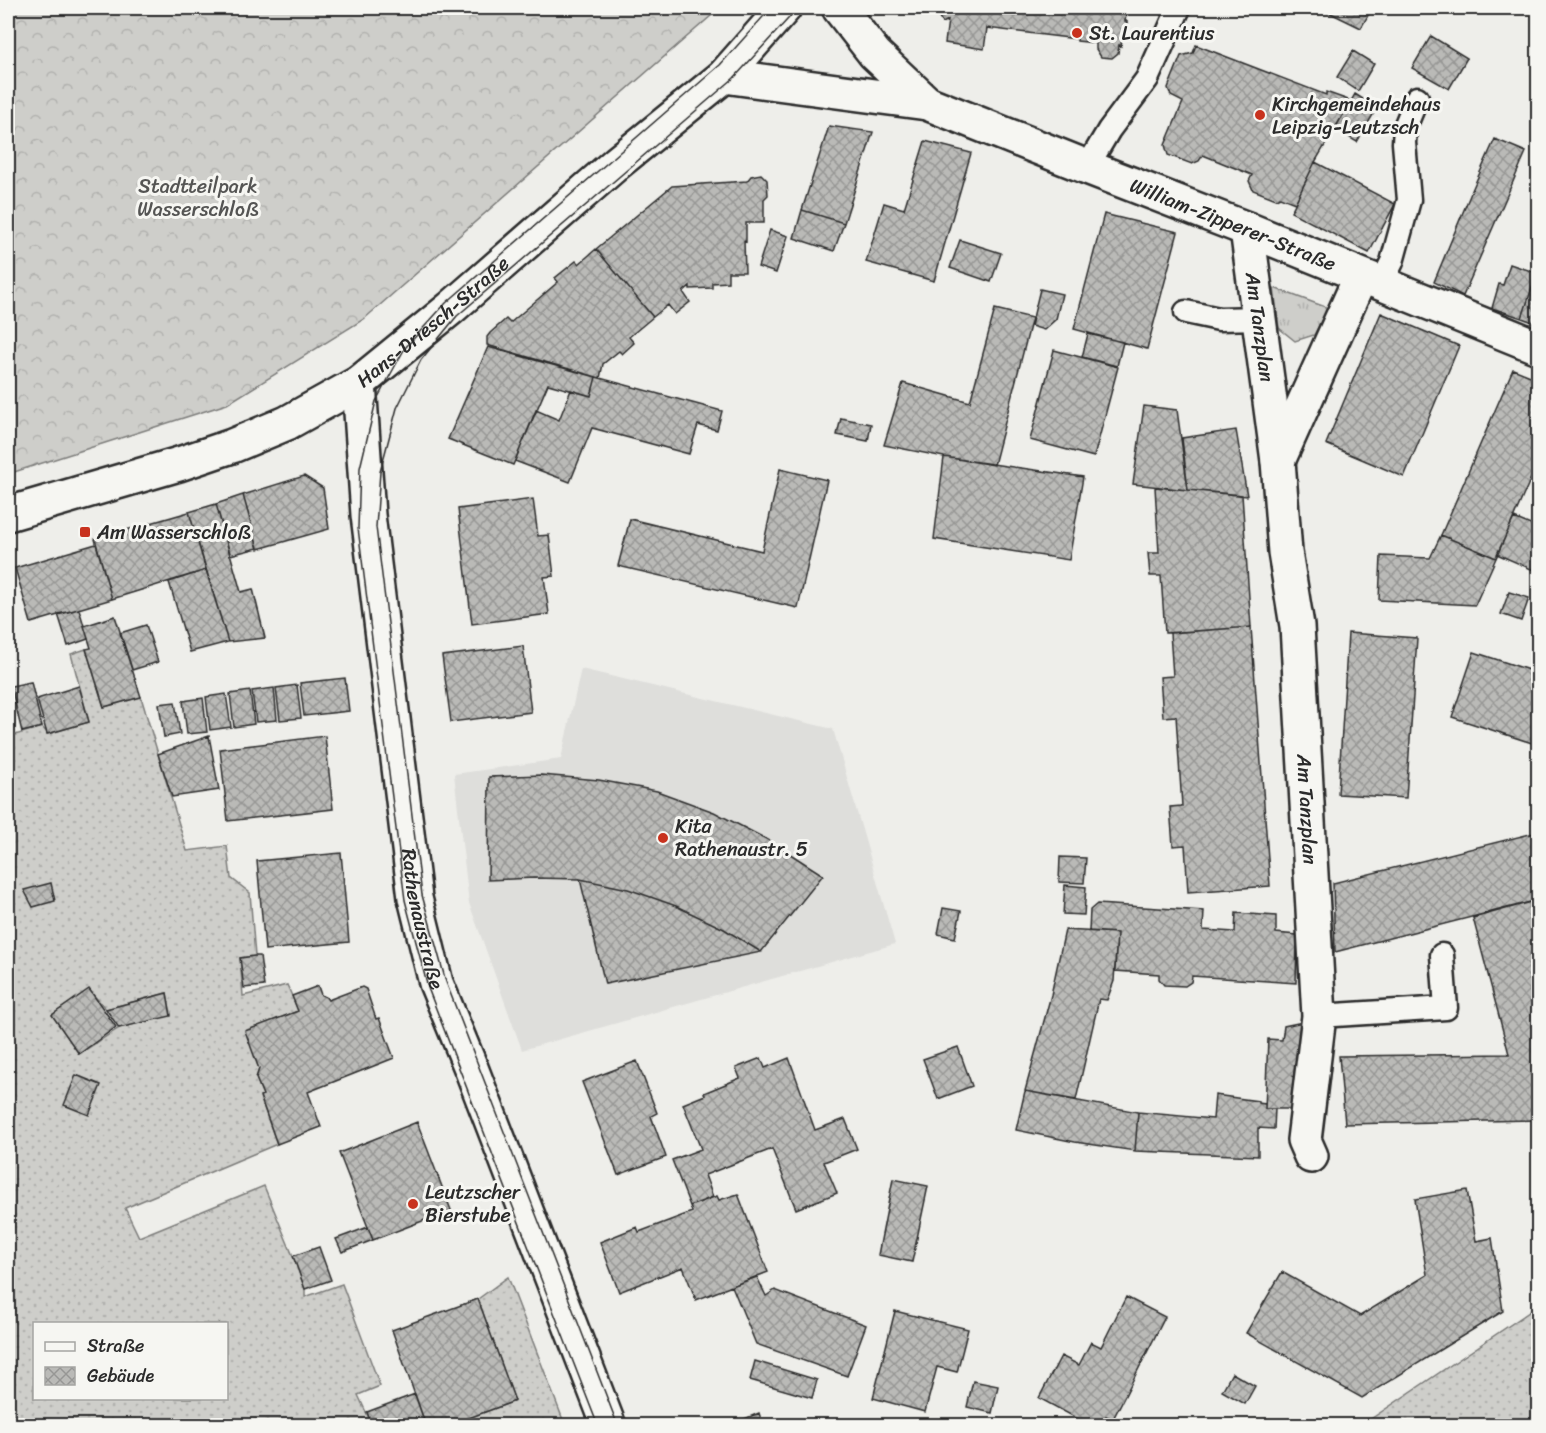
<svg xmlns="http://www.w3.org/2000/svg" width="1546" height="1433" viewBox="0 0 1546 1433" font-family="Sriracha,sans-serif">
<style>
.built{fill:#dededb}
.grass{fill:url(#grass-tufts);stroke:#7c7c7a;stroke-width:1.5}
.forest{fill:url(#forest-crowns);stroke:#7c7c7a;stroke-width:1.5}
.garden{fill:url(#garden-dots);stroke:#7c7c7a;stroke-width:1.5;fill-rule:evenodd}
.building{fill:url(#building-cross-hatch);stroke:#2b2b2b;stroke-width:1.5}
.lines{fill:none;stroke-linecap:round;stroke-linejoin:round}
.lane-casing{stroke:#2b2b2b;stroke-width:27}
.street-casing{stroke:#2b2b2b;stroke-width:38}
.secondary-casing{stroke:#2b2b2b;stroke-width:38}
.lane{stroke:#f6f6f2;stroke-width:22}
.street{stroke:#f6f6f2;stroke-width:33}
.secondary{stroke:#f6f6f2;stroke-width:33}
.tram{stroke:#2b2b2b;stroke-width:1.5}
.poi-dot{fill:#c8321e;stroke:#f6f6f2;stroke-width:2}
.labels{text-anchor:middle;stroke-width:6;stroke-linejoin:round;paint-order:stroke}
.poi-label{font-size:20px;fill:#2b2b2b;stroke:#f6f6f2;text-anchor:start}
.park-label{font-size:20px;fill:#545453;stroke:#f6f6f2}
.street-label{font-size:20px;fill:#2b2b2b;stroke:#f6f6f2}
</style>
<defs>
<pattern id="grass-tufts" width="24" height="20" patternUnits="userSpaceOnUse" patternTransform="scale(1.5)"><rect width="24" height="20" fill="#cececa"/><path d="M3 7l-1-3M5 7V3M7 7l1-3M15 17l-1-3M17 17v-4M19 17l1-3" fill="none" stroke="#b1b1ae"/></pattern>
<pattern id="forest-crowns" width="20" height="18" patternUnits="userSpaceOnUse" patternTransform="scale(1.5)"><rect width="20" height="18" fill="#cececa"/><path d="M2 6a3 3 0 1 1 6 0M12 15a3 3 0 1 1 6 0" fill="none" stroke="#b1b1ae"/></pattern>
<pattern id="garden-dots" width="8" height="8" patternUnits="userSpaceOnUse" patternTransform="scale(1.5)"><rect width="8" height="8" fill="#cececa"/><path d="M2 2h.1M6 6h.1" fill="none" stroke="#b1b1ae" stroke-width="1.8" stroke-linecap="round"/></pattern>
<pattern id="building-cross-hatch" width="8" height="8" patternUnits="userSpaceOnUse" patternTransform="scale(1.5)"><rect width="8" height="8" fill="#babab7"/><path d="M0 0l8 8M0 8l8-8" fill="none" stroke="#979795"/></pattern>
</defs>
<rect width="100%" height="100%" fill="#eeeeea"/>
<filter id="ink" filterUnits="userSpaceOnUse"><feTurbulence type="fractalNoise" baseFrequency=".0167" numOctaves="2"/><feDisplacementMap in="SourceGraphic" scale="12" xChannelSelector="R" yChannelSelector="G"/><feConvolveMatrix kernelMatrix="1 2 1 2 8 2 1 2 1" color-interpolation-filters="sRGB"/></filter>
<g filter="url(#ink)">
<path class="built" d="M581,669L833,729L895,944L522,1050L469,903L454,774L561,759Z"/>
<path class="grass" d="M1274,288L1328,308L1314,335L1295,341L1279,328Z"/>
<path class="forest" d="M8,8H720L364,319L227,404L8,474Z"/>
<path class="garden" d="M86,649L104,707L141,697L187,851L227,846L231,878L250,893L255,956L240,958L243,996L287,985L292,996L298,1011L246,1031L259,1069L256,1078L263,1095L260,1097L277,1144L125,1208L139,1237L264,1186L293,1256L305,1289V1297L342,1284L380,1386L358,1395L372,1425H8V737L42,727L48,734L89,722L71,654ZM89,990L106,1009L167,993L171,1015L119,1028L79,1054L52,1015ZM34,1324H226V1398H34Z
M508,1277L565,1425L447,1426L515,1401L478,1299Z
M1538,1306V1425H1362Z"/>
<path class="building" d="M946,8H1127L1125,21H1127V25H1124L1121,46L1119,45L1118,53L1112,58L1101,57L1096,49V43L1077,41V39L987,28L984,49L945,43L948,20L943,23L938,16L946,10Z
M1320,8H1372L1361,28Z
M1431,36L1467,58L1449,89L1412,68Z
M1196,45L1326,95V92L1351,101L1315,162L1295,203L1280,197L1276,199L1253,190L1249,181L1252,175L1203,155L1199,161L1192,164L1168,155L1165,145L1183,102L1171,96L1168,88L1181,56L1193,53Z
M1353,51L1374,64L1358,91L1337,77Z
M1355,94L1377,108L1357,142L1335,129Z
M829,126L873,132L844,223L802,210Z
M1495,139L1526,152L1463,296L1434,282L1473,188Z
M925,141L971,153L934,281L866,262L884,203L904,209Z
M1315,162L1395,204L1369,253L1291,212Z
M761,174L767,180L768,195L764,199V223H746V242L744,241L745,272H728V282L712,283V288L690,289V286L683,292L690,302L675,314L668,305L653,317L596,249L672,186L747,181L751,176Z
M802,210L844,223L834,251L794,238Z
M1104,214L1178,232L1147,349L1074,329Z
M770,230L788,236L776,273L758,267Z
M960,240L1001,253L991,282L950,268Z
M596,249L653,317L629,337L634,343L622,354L619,351L603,364L600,378L487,345V337L490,333L506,319L510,323L558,282L555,278L576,261L579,264Z
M1510,264L1537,273L1522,318L1492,308L1499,284L1503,285Z
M1534,282L1538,284V324L1522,318Z
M1040,289L1062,294L1056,319L1044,330L1031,326Z
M995,309L1032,318L994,465L944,457L884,445L903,383L970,402Z
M1381,313L1459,346L1404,477L1326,444Z
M1088,334L1123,342L1117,366L1082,357Z
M488,347L596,377L591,396L548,384L513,465L448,439Z
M1054,350L1118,367L1094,457L1030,440Z
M1513,369L1538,379V462L1496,558L1441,535Z
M596,377L722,411L717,430L698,425L689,454L592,428L570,482L515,461L536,410L559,420L571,390L591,396Z
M1144,406L1177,410L1188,490L1133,484Z
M841,418L871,424L868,441L837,435Z
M1236,430L1247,496L1188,490L1182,438Z
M944,457L1083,477L1069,560L934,539Z
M780,469L827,480L798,608L618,566L630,519L762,551Z
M304,476L323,488L329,529L258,549L243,495Z
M1155,487L1242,495L1251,627L1165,633L1161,576H1150L1148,553H1159Z
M243,495L258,548L230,555L216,504Z
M533,499L538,536L549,535L554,576L544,577L549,614L472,624L458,509Z
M216,504L241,592L253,589L265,638L228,642L189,512Z
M189,512L206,570L112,599L95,539Z
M1514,518L1538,528V572L1497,554Z
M1441,535L1496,558L1475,605L1379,600L1381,556L1430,558Z
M96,544L112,599L31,623L15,568Z
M206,570L228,642L190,652L169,582Z
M1509,592L1529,598L1521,621L1501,614Z
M79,609L88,639L68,646L58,614Z
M115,616L141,697L104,707L86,649L91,648L84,626Z
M146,625L158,662L132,670L120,633Z
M1251,627L1270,886L1188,892L1185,845L1173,846L1170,807L1182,806L1176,716L1163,717L1160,677L1173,676L1170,633Z
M1348,633L1417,638L1406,798L1338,794Z
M523,646L531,712L451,722L442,656Z
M1474,652L1538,673V745L1452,717Z
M345,678L349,711L304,716L300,683Z
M31,682L42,727L22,732L11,686Z
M297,685L301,718L280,720L276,688Z
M79,686L89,722L47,734L37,699Z
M274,688L277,720L256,722L252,691Z
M250,691L254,724L234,727L230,694Z
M226,694L231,727L210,730L206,697Z
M203,698L207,732L187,734L183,701Z
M175,702L180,734L164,737L159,704Z
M209,736L219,790L172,797L158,754Z
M325,736L333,809L228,821L220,749Z
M541,775L599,780L657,791L714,812L770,841L823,875L761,952L724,929L676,906L628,889L580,879L534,878L488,880L489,777Z
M1538,832V900L1335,952L1333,883Z
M341,853L349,942L265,950L257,861Z
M1060,857L1086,858L1084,883L1059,882Z
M580,879L628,889L676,906L724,929L761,952L605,984Z
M51,883L55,901L33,907L24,890Z
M1065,885L1086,887L1084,915L1063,914Z
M1538,900V1120L1345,1124L1339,1056L1509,1054L1473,918Z
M1097,904L1204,911L1203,930L1235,932L1236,913L1276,916V933L1297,935L1296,983L1192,976L1191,982L1185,986L1164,985L1159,979V974L1115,971L1117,933L1089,931L1090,910Z
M943,908L961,911L955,938L938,934Z
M1065,930L1117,933L1114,981L1107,1000L1099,999L1076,1100L1025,1091L1051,995Z
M255,956H260L264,986L244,988L240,958Z
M318,986L321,995L326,997L328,1000L362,987L366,989L376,1019L379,1018L394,1058L308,1092L321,1127L277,1144L260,1096L263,1095L256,1078L259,1069L245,1031L298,1011L292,996Z
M89,989L116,1027L79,1054L52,1015Z
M167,993L171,1016L119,1028L106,1009Z
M1303,1022L1296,1109H1265L1268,1039L1282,1040L1284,1026Z
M958,1047L972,1086L938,1099L923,1059Z
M761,1058L765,1068L789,1058L815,1130L845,1119L857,1149L824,1162L837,1193L796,1209L772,1149L705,1175L713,1197L690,1206L672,1160L701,1149L683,1104L705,1095L704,1093L740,1078L736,1068Z
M637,1061L657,1113L651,1116L666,1157L618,1175L582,1082Z
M76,1075L101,1085L89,1115L64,1105Z
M1025,1091L1138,1112L1135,1151L1075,1142L1016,1130Z
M1215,1095L1258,1101V1103L1265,1104V1109H1275L1274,1129L1258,1128V1156L1135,1151L1138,1112L1213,1119Z
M417,1122L451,1210L373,1240L339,1153Z
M893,1179L928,1186L912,1262L878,1255Z
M1467,1190L1476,1241L1492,1238L1503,1311L1362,1398L1246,1333L1282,1272L1360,1316L1427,1275L1415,1199Z
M738,1194L768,1272L696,1300L683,1267L619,1292L600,1242L637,1227L639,1232L692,1212L690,1206L717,1196L719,1200Z
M368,1227L373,1240L342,1252L336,1239Z
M319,1247L331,1280L305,1289L293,1256Z
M757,1277L766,1296L775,1290L866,1325L847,1376L756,1344L732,1286Z
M1126,1297L1165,1317L1113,1419L1106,1416L1101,1426H1091L1039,1398L1061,1356L1079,1365L1091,1342L1101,1347Z
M478,1299L515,1401L447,1426H426L392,1330Z
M895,1311L968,1329L957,1372L937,1367L925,1412L873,1398Z
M755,1361L817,1380L812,1398L750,1380Z
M1232,1373L1255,1386L1245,1404L1222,1391Z
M973,1381L998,1386L992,1413L967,1407Z
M415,1394L426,1426H372L367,1412Z
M759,1413L763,1426H727Z"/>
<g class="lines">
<defs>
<path id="lane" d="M1087,167L1109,130L1147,79L1179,8
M1381,284L1392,262L1409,200L1404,143L1405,127L1417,98
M1186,312L1219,319L1259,318
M1319,1016L1446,1008L1442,955"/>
<g id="street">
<path d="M839,8L875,54L927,103"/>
<path id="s1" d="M724,76L927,103L1087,167L1247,229L1538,347"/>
<path id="s2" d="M1247,229L1278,461L1285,552L1297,626L1319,1016L1304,1140L1311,1156"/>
<path id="s3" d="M359,383L368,515L415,898L436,983L471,1068L609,1426"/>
<path d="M1278,461L1361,276"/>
</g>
<g id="secondary">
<path id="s4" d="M8,514L179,464L232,446L287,423L359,383L451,308L617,163L724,76L784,8"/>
</g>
</defs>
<use href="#lane" class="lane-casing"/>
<use href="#street" class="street-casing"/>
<use href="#secondary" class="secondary-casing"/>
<use href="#lane" class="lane"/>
<use href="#street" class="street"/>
<use href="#secondary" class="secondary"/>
<path class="tram" d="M598,1426L428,988L405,900L358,528L360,468L376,401L405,348L446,303L720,65L771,8
M618,1426L446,982L422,895L376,527L380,472L397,408L421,360L457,316L734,78L798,8"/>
</g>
</g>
<g class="poi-dot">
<circle cx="1077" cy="33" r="6"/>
<circle cx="1260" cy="115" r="6"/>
<rect x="79" y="526" width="12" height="12" rx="3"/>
<circle cx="663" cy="838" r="6"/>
<circle cx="413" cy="1204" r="6"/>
</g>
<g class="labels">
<g class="poi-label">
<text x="1089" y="40">St. Laurentius</text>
<text x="1272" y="111">Kirchgemeindehaus<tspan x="1272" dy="23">Leipzig-Leutzsch</tspan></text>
<text x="97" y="539">Am Wasserschloß</text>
<text x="675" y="833">Kita<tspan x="675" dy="23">Rathenaustr. 5</tspan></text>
<text x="425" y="1199">Leutzscher<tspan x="425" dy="23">Bierstube</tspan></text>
</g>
<g class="park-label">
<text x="198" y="193">Stadtteilpark<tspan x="198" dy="23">Wasserschloß</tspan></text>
</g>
<g class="street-label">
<text dy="7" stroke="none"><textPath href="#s1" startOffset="534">William-Zipperer-Straße</textPath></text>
<text dy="7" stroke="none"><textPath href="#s4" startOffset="472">Hans-Driesch-Straße</textPath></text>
<text dy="7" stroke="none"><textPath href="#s2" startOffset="99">Am Tanzplan</textPath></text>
<text dy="7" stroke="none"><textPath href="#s2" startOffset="584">Am Tanzplan</textPath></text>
<text dy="7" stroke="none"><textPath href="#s3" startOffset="540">Rathenaustraße</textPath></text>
</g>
</g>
<rect width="1546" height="1433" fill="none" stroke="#f6f6f2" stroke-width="30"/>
<rect x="15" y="15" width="1516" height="1403" fill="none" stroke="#2b2b2b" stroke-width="2" filter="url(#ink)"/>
<rect x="33" y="1322" width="195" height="78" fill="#f6f6f2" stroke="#a5a5a2" stroke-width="1.5"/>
<rect x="45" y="1342" width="30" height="9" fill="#f6f6f2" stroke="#a5a5a2" stroke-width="1.5"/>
<text x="87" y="1352" font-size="18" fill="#2b2b2b">Straße</text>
<rect x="45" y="1367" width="30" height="18" fill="url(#building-cross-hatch)" stroke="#a5a5a2" stroke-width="1.5"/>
<text x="87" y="1382" font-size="18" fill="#2b2b2b">Gebäude</text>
</svg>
